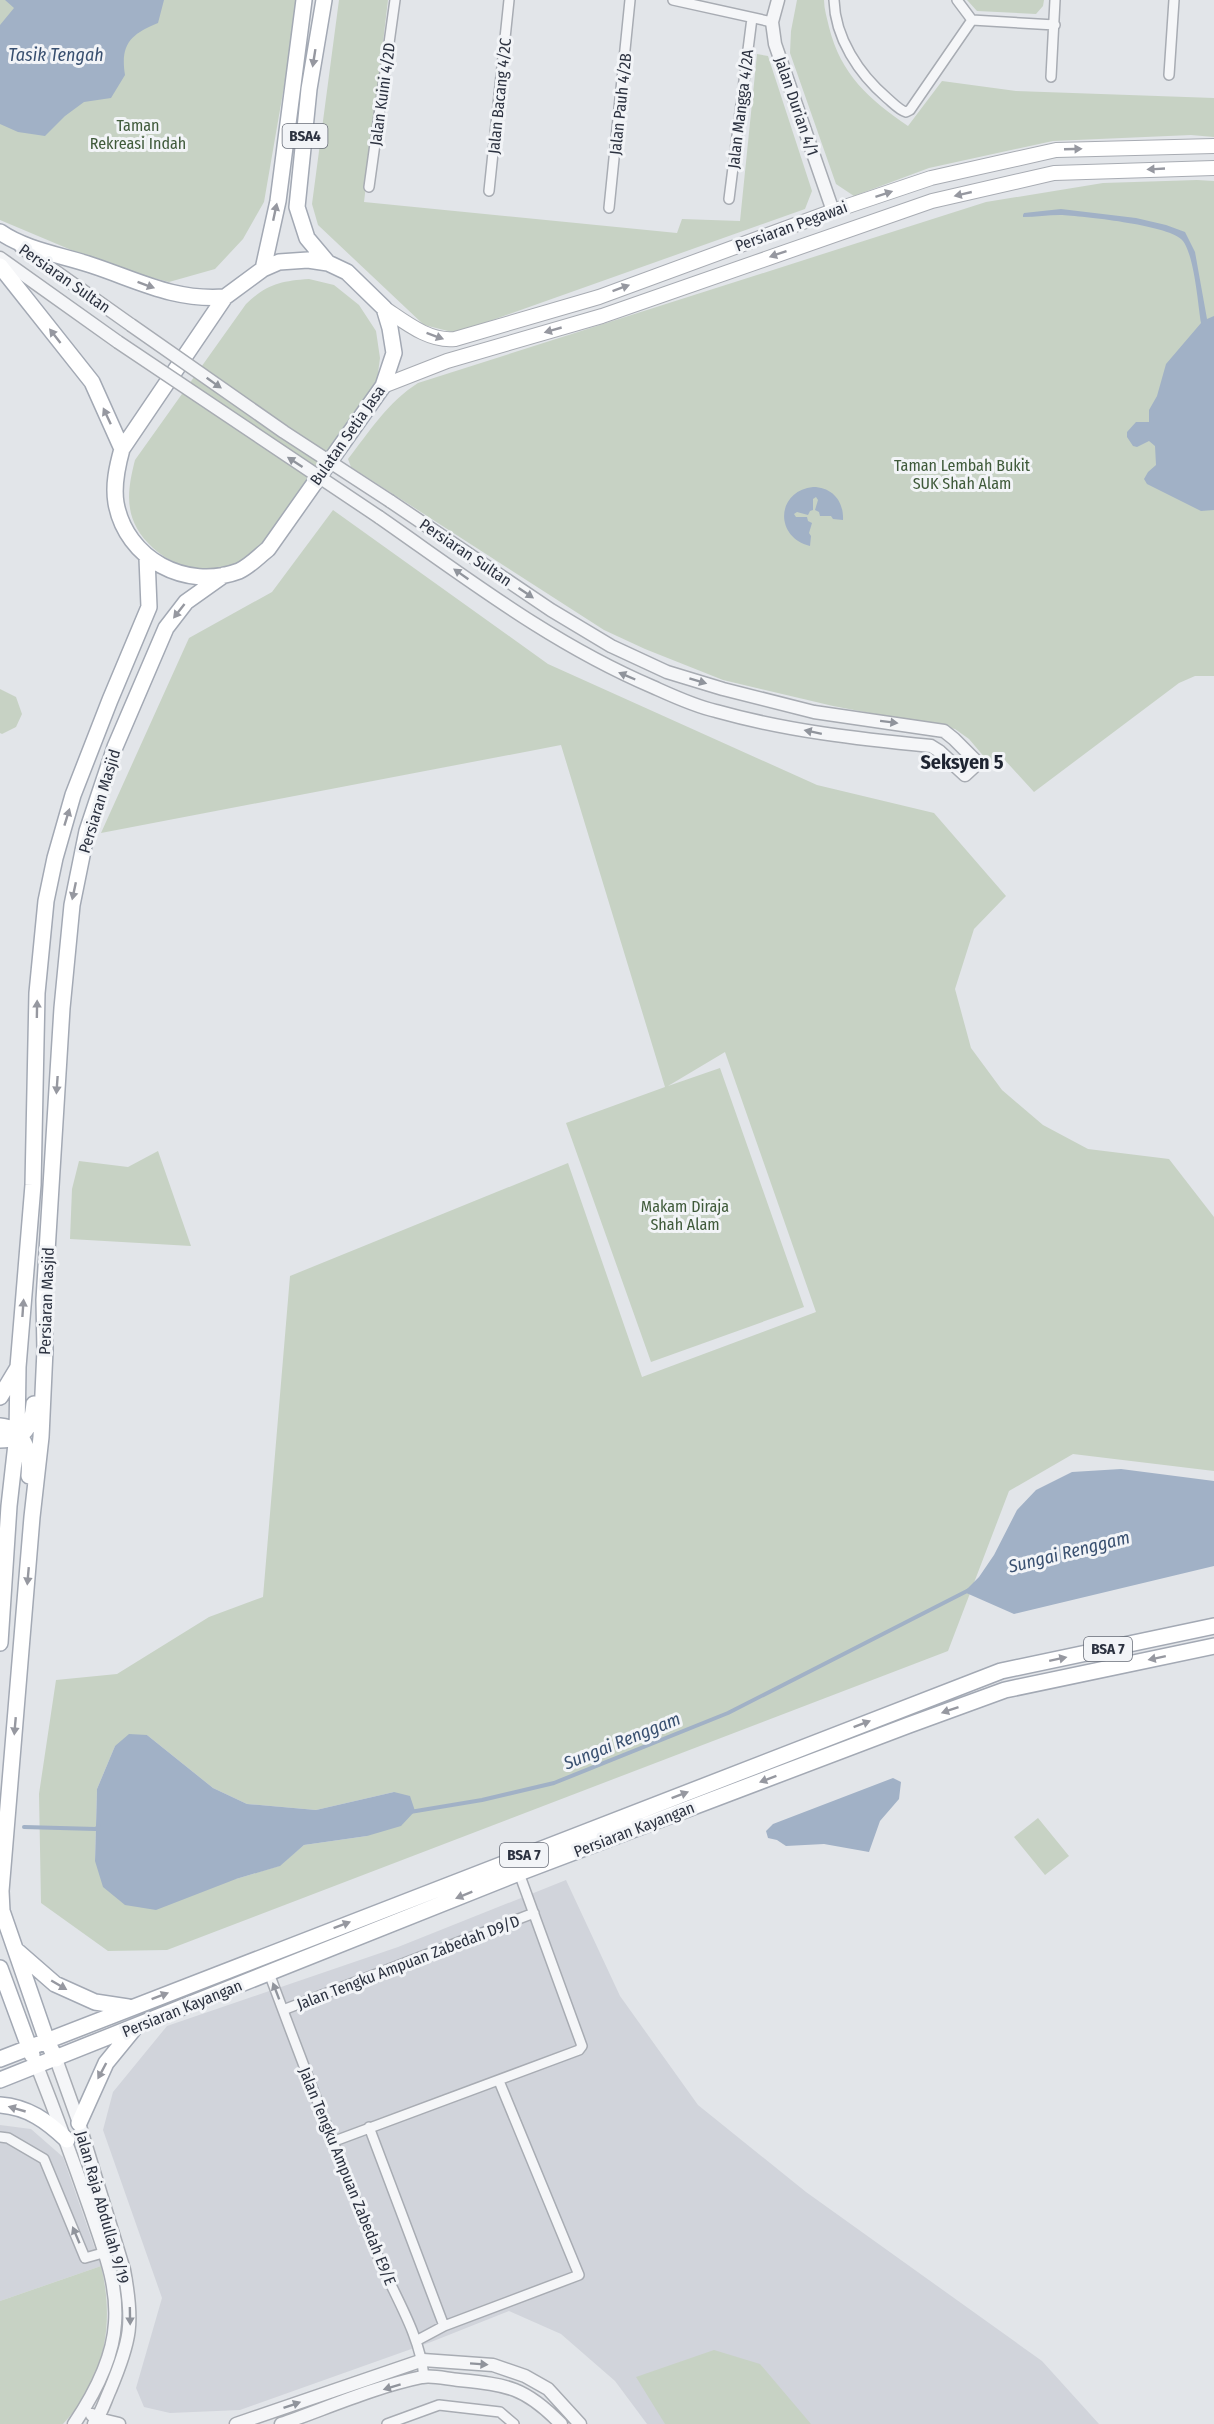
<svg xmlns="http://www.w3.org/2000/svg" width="1214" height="2424" viewBox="0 0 1214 2424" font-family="'Fira Sans Condensed',sans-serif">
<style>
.built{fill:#d1d4db}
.green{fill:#c7d2c4;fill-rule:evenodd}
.water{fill:#a1b1c6}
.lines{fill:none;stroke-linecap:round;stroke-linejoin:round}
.stream{stroke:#a1b1c6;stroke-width:4}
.minor-casing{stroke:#a8acb3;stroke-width:12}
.tertiary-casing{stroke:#a8acb3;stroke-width:15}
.secondary-casing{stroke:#a8acb3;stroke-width:16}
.primary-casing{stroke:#a3a9b4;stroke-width:18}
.minor{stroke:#f5f6f8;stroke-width:9}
.tertiary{stroke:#f5f6f8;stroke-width:12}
.secondary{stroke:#fff;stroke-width:14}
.primary{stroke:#fff;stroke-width:15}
.tertiary-bridge-casing{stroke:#a8acb3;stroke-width:15;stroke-linecap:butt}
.tertiary-bridge{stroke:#f5f6f8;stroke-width:12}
.oneway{fill:#9698a0}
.oneway2{fill:#90949c}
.labels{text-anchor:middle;stroke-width:6;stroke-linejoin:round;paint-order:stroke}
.shield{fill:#f2f4f7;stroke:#676c77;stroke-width:1.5}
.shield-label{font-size:15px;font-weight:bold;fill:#2c3240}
.street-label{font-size:16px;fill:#2c3240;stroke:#f2f4f7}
.park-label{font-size:16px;fill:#3f5a3a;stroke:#f2f4f7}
.water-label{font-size:18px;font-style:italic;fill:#395070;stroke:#f2f4f7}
.quarter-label{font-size:20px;font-weight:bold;fill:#1e2431;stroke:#f2f4f7}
</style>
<rect width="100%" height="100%" fill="#e2e5e9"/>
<path class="built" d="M566,1880L620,1996L698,2105L806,2192L1042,2361L1099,2424H647L615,2381L561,2334L509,2311L431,2342L240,2410L170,2413L144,2407L136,2388L162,2298L103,2130L113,2092L167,2026L398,1947Z
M0,2125L31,2129L63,2157L101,2266L0,2301Z"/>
<path class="green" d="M0,0H299L264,202L243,239L215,269L169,282L114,268L0,220Z
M339,0H388L364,202L677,233L682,219L740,221L757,54L768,56L812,191L805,209L456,333L424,325L318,225L312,204Z
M797,0H824C824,9 827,18 829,27C841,75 869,99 908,126L942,81L1016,91L1214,98V137L1191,135L1053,141L929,168L854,196L836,184L790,53L791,31Z
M967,0H1044L1043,6L1036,14L977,11Z
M1197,180L1214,181V676H1195L1179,683L1034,792L1002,757L992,766L969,739L955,729L833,706L723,680L645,649L604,630L351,467L348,459C369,432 388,402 418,383L986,202L1103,183Z
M309,279L334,285L359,305L376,331L380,358L377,381L365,405C345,433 326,460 306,488C293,506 281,527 267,544C237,579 185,577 153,548C124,521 126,495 135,460L246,304C267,284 281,281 309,279Z
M333,510L548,664L817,785L934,813L1006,896L974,929L955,989L971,1048L1002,1090L1043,1125L1088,1149L1169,1159L1214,1217V1471L1073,1454L1009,1491L948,1651L167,1950L108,1951L41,1903L39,1794L56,1680L117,1674L209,1617L263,1597L290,1276L568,1163L642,1377L816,1312L725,1052L668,1086L720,1068L804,1307L651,1362L566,1123L665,1087L561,745L101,833L189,638L272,592ZM147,1735L213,1788L247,1804L316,1810L394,1792L367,1836L304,1845L279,1866L236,1879L95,1861L97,1789L115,1746Z
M0,689L16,697L22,714L16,727L2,734L0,733Z
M158,1151L191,1246L70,1239L72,1189L79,1161L128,1167Z
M1038,1818L1069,1856L1045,1875L1014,1837Z
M101,2266C115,2323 105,2381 63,2424H0V2301Z
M714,2350L760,2364L811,2424H665L636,2377Z"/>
<path class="water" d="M5,0H164L158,23C131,34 120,44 125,75L111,98L84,102L65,116L45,136L18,132L0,124V25L14,8Z
M1061,209L1136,218L1166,225L1185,232L1195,252L1207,319L1214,316V510L1201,511L1147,484L1144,479L1148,472L1156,465L1155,446L1149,441L1137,447L1133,446L1127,437V432L1136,422H1149V410L1157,396L1166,364L1201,323C1198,305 1194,250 1181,239C1166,225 1083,216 1060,215C1048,215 1036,217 1023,217V215L1024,213Z
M813,487C832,487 844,501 843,520L833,519L831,516H820L819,512L815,510L818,500L816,497L813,499V510L810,511L808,515L797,512L794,514L796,517H807L808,521L812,523L809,533L811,536L810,546C774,537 776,491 813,487Z
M1121,1469L1214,1481V1566L1014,1614L964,1592L979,1577L994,1555L1017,1510L1036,1490L1072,1472Z
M129,1734L147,1735L213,1788L247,1804L316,1810L394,1792L410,1796L415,1811L401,1826L367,1836L304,1845L280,1866L236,1879L156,1910L125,1905L103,1887L95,1861L97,1789L115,1746Z
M893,1778L901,1782L899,1799L880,1821L869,1852L824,1844L786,1846L777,1840L768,1838L766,1831L773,1824Z"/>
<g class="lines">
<path class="stream" d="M410,1812L482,1800L554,1783L728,1713L969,1590
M24,1827L96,1829L99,1826"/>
<defs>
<path id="minor" d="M673,0L772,22
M834,0C835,38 859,74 887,98C893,103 899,110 906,112L910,110L972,20
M957,0L972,20L1055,25
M1169,75L1174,0
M1051,77L1055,0
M369,187L395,0
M489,191L509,0
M729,199L752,18
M609,208L630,0
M269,1973C304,2067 340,2161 377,2254C393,2294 420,2333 424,2377
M283,2010L534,1913
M369,2127L444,2326
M0,2137L8,2138L44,2159L85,2258L117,2249
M332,2142L579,2050L582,2046L519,1873
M416,2341L444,2326L579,2275L499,2081
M387,2424L439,2405L500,2412L514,2424"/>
<path id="tertiary" d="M778,0L772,22L775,44L833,211
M21,247L131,325
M0,258L118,342
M379,517C468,579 552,644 653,687C673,696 694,706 716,711C787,731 859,739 931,746L939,751L965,775L978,763L954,739L944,731L814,712L723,689L667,672L611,646L551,610L390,501
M56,2059L79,2123L124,2270C134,2323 131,2340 110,2390C105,2401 101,2414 94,2424
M37,2066C56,2114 74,2163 91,2212C103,2248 118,2284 115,2323C113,2358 93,2396 74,2424
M92,2415L98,2419L119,2424
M236,2424L423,2360L493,2365L525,2376L548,2389L580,2424
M281,2424C327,2408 374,2387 422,2377C433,2375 447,2379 459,2380C508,2385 525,2387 561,2424"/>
<path id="secondary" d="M384,308C405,322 429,342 455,339L599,297L833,211L931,178L1056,150L1214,146
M383,386L447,361L602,316L932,201L1054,173L1214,168"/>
<path id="primary" d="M324,0L309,89L297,207L307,238L328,263
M0,232C26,250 61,255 91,265C137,280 174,301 225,297
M308,260L328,263L347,272L384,308L390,328L394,353L383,386L268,549C259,556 250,566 239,571C186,591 126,559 116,503C113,485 117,467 122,449L225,297L263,269L279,262Z
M0,266L92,382L122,449
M263,269L278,201L304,0
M0,1397L17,1369
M0,1426C25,1428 31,1455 29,1476
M0,1440C25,1440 32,1426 34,1404
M0,1643L9,1506L17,1435L18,1367L33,1185L37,993L46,901L55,858L73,795L110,700L149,607L147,558
M16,1950L55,1984L95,2002L128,2007
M0,1968L32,2055
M0,2059L1001,1671L1214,1626
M56,2059L47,2041L2,1911L1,1891L32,1517L41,1437L45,1350L44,1300L62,1008L72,905L87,831L115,747L166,628L186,602L224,575
M0,2080L519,1873L909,1725L1005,1690L1214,1646
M0,2105C28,2107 47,2121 67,2140
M79,2123L106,2063L133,2030"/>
</defs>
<use href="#minor" class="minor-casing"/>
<use href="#tertiary" class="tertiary-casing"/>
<use href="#secondary" class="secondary-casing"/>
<use href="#primary" class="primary-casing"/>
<use href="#minor" class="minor"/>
<use href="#tertiary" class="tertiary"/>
<use href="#secondary" class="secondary"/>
<use href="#primary" class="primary"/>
<defs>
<path id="tertiary-bridge" d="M131,325L284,432L390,501
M118,342L379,517"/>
</defs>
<use href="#tertiary-bridge" class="tertiary-bridge-casing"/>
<use href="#tertiary-bridge" class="tertiary-bridge"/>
</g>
<defs><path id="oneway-solid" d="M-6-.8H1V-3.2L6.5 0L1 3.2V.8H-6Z" transform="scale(1.5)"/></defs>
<g class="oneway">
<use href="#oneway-solid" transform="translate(314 58) rotate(99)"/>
<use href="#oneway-solid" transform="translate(1073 149) rotate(-2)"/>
<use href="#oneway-solid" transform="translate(1156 169) rotate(177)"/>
<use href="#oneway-solid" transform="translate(884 194) rotate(-18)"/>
<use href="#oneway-solid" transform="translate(963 194) rotate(167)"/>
<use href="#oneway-solid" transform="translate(275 212) rotate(-78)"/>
<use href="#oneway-solid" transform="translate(778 254) rotate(161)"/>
<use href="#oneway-solid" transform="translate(146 285) rotate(20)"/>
<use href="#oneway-solid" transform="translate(621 288) rotate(-20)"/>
<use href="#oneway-solid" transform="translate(553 330) rotate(164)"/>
<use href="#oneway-solid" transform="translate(55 336) rotate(-128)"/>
<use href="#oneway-solid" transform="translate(435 336) rotate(20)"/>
<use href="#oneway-solid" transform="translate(107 416) rotate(-115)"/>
<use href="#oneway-solid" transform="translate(179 611) rotate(128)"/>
<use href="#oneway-solid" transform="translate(67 817) rotate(-73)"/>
<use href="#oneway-solid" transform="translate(74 891) rotate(102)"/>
<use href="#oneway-solid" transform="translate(37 1009) rotate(-89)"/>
<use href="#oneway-solid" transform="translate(57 1085) rotate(94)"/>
<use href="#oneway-solid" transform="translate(23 1308) rotate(-86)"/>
<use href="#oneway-solid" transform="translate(28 1576) rotate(95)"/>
<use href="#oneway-solid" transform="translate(1157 1658) rotate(168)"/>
<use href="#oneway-solid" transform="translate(1058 1659) rotate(-12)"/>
<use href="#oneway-solid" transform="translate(950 1710) rotate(161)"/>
<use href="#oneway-solid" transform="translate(862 1724) rotate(-21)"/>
<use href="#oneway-solid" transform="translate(15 1726) rotate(95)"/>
<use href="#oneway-solid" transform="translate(768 1779) rotate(159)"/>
<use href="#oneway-solid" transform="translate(680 1795) rotate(-21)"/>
<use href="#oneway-solid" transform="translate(464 1895) rotate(158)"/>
<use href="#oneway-solid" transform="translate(342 1925) rotate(-21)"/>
<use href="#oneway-solid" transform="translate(59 1985) rotate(30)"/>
<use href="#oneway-solid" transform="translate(160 1996) rotate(-21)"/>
<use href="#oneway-solid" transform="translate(102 2071) rotate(118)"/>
<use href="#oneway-solid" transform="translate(17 2109) rotate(-164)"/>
</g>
<g class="oneway2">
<use href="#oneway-solid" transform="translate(214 383) rotate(35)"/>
<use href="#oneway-solid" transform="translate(295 462) rotate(-147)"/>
<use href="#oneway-solid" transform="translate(461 574) rotate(-145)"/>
<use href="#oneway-solid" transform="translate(526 593) rotate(34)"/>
<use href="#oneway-solid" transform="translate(627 676) rotate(-157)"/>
<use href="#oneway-solid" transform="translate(698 681) rotate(17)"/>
<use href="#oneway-solid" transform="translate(889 722) rotate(7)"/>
<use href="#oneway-solid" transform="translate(813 732) rotate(-168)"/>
<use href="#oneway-solid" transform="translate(276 1991) rotate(-111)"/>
<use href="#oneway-solid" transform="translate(76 2235) rotate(-113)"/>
<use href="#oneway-solid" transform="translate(130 2316) rotate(89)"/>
<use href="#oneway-solid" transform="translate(479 2364) rotate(4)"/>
<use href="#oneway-solid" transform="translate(392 2387) rotate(163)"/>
<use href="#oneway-solid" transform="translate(292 2405) rotate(-19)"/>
</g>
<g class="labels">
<g class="shield">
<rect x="282.5" y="124" width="45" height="24" rx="4.5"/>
<rect x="1084" y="1637" width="48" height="24" rx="4.5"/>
<rect x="500" y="1843" width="48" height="24" rx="4.5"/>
</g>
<g class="shield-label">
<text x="305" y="141">BSA4</text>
<text x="1108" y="1654">BSA 7</text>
<text x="524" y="1860">BSA 7</text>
</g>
<g class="street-label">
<text transform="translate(382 94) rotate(-82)" y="6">Jalan Kuini 4/2D</text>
<text transform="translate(499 96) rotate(-84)" y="6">Jalan Bacang 4/2C</text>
<text transform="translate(620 104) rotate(-84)" y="6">Jalan Pauh 4/2B</text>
<text transform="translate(797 106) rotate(71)" y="6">Jalan Durian 4/1</text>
<text transform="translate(740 109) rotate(-83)" y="6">Jalan Mangga 4/2A</text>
<text transform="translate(791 226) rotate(-20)" y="6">Persiaran Pegawai</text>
<text transform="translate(65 278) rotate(35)" y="6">Persiaran Sultan</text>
<text transform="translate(347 435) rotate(-55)" y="6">Bulatan Setia Jasa</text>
<text transform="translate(466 552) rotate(34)" y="6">Persiaran Sultan</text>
<text transform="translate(99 801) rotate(-73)" y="6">Persiaran Masjid</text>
<text transform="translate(46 1301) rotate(-88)" y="6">Persiaran Masjid</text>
<text transform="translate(634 1829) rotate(-21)" y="6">Persiaran Kayangan</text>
<text transform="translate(408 1962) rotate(-21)" y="6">Jalan Tengku Ampuan Zabedah D9/D</text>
<text transform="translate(182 2008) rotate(-22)" y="6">Persiaran Kayangan</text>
<text transform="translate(348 2176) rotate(68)" y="6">Jalan Tengku Ampuan Zabedah E9/E</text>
<text transform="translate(103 2207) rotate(74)" y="6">Jalan Raja Abdullah 9/19</text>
</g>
<g class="park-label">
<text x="138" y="131">Taman<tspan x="138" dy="18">Rekreasi Indah</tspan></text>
<text x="962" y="471">Taman Lembah Bukit<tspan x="962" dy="18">SUK Shah Alam</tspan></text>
<text x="685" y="1212">Makam Diraja<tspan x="685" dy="18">Shah Alam</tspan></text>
</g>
<g class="water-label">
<text x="56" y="61">Tasik Tengah</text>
<text transform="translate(1069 1552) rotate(-14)" y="6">Sungai Renggam</text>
<text transform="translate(622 1741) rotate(-22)" y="6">Sungai Renggam</text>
</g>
<g class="quarter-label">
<text x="962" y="769">Seksyen 5</text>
</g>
</g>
</svg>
